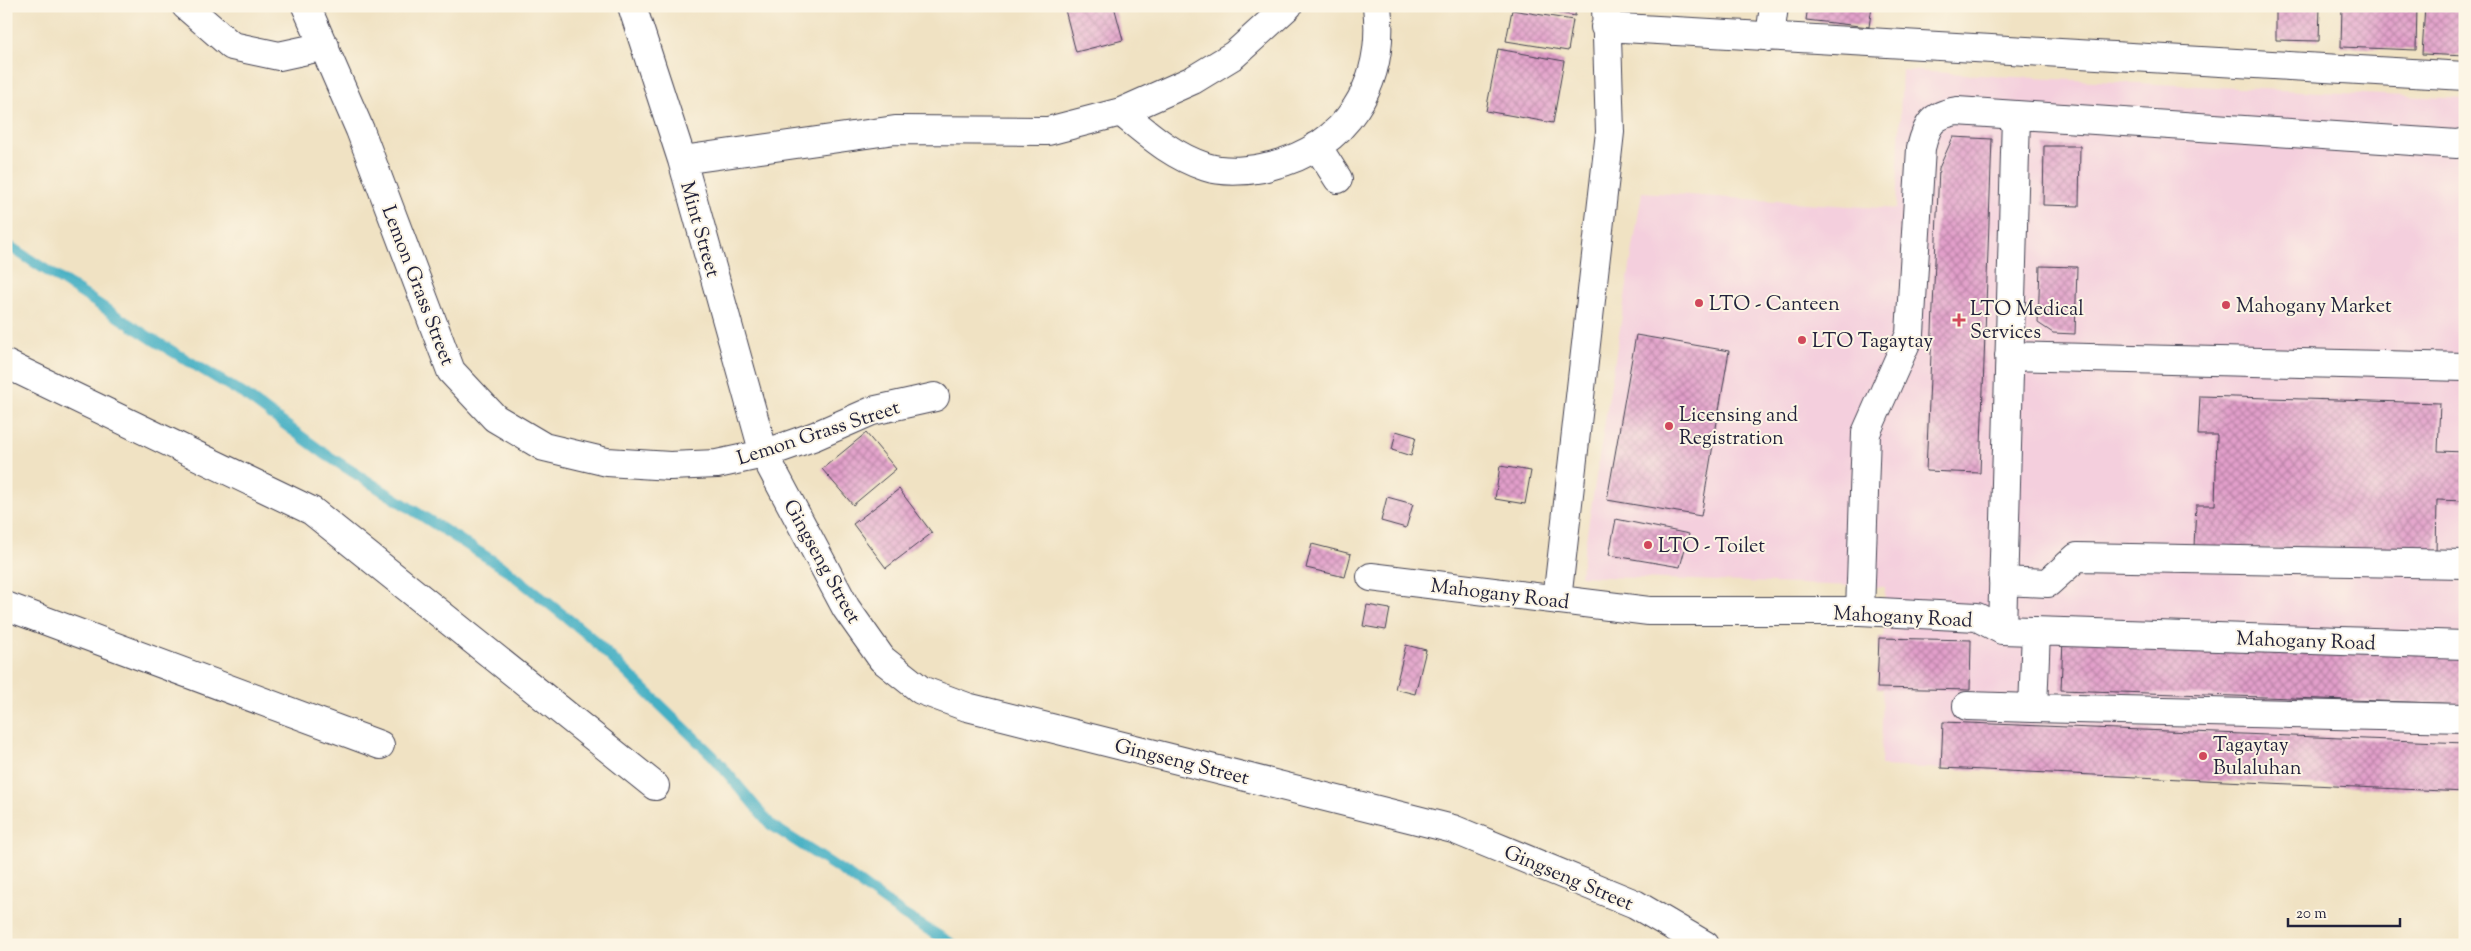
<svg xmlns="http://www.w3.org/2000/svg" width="2471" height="951" viewBox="0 0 2471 951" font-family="'Sorts Mill Goudy',serif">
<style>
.built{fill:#f4cfdd}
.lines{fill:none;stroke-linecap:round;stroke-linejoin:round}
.stream{stroke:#46b0c4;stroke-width:11}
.building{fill:url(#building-cross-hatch)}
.minor-casing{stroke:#413f4f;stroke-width:30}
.minor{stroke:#fff;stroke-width:28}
.poi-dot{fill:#d1495b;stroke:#fcf5e5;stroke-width:2}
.labels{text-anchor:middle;stroke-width:4;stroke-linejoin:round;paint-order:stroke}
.street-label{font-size:20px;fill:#22223b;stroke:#fcf5e5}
.poi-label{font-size:20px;fill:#22223b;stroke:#fcf5e5;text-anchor:start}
</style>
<defs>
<pattern id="building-cross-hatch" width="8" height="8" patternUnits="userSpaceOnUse" patternTransform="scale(1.25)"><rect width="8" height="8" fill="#e29fca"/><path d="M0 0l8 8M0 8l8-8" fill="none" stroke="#b781a5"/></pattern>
</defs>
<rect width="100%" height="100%" fill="#fcf5e5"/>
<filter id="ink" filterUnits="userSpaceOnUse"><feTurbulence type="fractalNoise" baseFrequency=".02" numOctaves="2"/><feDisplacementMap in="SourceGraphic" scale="10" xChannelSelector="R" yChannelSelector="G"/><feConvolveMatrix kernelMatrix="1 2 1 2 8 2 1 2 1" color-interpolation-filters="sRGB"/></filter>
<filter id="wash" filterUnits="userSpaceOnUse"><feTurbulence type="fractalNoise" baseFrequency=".0096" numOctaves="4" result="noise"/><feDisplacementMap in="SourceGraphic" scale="20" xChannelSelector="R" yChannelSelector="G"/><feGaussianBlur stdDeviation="1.12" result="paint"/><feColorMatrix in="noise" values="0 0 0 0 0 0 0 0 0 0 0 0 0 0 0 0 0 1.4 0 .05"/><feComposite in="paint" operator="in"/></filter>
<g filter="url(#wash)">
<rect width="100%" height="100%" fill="#f0e2c3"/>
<path class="built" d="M1902,70L1995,76L2465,99V792L1881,766L1885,587L1580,576L1642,192L1896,209Z"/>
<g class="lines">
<path class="stream" d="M6,244L152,339L245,395L325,454L507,570L587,634L713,756L771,825L847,874L904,915L954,945"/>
</g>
<g id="blocks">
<path class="building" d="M1064,6H1114L1123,40L1076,52Z
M1525,6H1576L1575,16Z
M1808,6H1872L1869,27L1806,20Z
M2276,6H2320L2319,41L2276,40Z
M2342,6H2417L2416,50L2341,47Z
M2425,6H2465V56L2422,54Z
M1512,10L1573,20L1568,51L1506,41Z
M1498,49L1564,61L1553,123L1486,111Z
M1953,137L1992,139L1980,473L1926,471L1939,168Z
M2044,146H2080L2079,206L2043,205Z
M2040,266L2077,267L2075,334L2053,333L2038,323Z
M1636,335L1729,351L1701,516L1607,500Z
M2200,396L2440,403L2438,451L2465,452V501L2437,500L2436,554L2194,547L2196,505H2215L2217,435H2198Z
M1396,431L1416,437L1411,456L1392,450Z
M866,433L896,469L853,505L822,469Z
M1500,466L1531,471L1525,504L1495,499Z
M899,489L932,533L886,568L853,524Z
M1387,497L1413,504L1406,528L1381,521Z
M1616,519L1689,534L1680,567L1609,555Z
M1312,544L1351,554L1345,577L1306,568Z
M1367,605L1390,609L1386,630L1363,626Z
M1879,638L1971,640L1970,690L1877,688Z
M2063,639L2465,653V704L2061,690Z
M1406,645L1426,650L1415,694L1395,689Z
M1943,722L2465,743V792L1941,768Z"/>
</g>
</g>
<g filter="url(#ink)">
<use href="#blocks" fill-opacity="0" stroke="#413f4f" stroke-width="1"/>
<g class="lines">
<defs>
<path id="minor" d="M186,6L232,46L279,56L325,46
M306,6L360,130L451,371L495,418L544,447L607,462L670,466L717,464L764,454L815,436L872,411L935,397
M632,6L682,160L764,454L846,608L882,659L921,690L967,707L1453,829L1635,904L1705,945
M1605,27L2465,76
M1770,37L1774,6
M1121,112C1148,134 1172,156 1206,167C1224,173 1253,171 1270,166C1347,147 1386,84 1377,6
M1317,146L1338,179
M682,160L895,130L1048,131L1121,112L1193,80L1234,55L1288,6
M2009,356L2465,367
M6,364L312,511L655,786
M1371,577L1649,611H1860L1977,617L2002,630L2465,645
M2003,581L2048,583L2077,557L2465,564
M1557,600L1610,132L1606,6
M6,606L380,745
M1860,611L1866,433L1910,334L1921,148C1927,124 1932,115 1957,111L2457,144L2465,142
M2002,630L2016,116
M2036,631L2033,708L2465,718
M1967,706L2033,708"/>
</defs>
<use href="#minor" class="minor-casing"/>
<use href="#minor" class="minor"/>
</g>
</g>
<g class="poi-dot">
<circle cx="1699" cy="303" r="5"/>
<circle cx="2226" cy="305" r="5"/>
<path d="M1956.5 312.5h5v5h5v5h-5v5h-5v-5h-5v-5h5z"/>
<circle cx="1802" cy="340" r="5"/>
<circle cx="1669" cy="426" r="5"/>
<circle cx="1648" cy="545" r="5"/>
<circle cx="2203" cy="756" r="5"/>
</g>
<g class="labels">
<g class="street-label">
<text transform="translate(701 229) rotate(74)" y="7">Mint Street</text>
<text transform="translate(419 285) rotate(69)" y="7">Lemon Grass Street</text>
<text transform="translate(818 432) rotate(-18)" y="7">Lemon Grass Street</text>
<text transform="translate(823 561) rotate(61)" y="7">Gingseng Street</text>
<text transform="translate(1500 593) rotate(7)" y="7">Mahogany Road</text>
<text transform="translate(1903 616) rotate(3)" y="7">Mahogany Road</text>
<text transform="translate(2306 640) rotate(2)" y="7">Mahogany Road</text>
<text transform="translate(1182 761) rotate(14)" y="7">Gingseng Street</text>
<text transform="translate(1569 877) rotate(23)" y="7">Gingseng Street</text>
</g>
<g class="poi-label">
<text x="1709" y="310">LTO - Canteen</text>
<text x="2236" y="312">Mahogany Market</text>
<text x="1970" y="315">LTO Medical<tspan x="1970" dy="23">Services</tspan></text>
<text x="1812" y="347">LTO Tagaytay</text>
<text x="1679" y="421">Licensing and<tspan x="1679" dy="23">Registration</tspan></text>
<text x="1658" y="552">LTO - Toilet</text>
<text x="2213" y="751">Tagaytay<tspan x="2213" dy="23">Bulaluhan</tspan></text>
</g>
</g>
<rect width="2471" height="951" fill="none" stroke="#fcf5e5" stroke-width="25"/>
<path d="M2288 918v8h112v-8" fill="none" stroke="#22223b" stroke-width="2.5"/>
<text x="2296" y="918" font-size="15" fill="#22223b" stroke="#fcf5e5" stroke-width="4" paint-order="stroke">20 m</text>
</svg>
